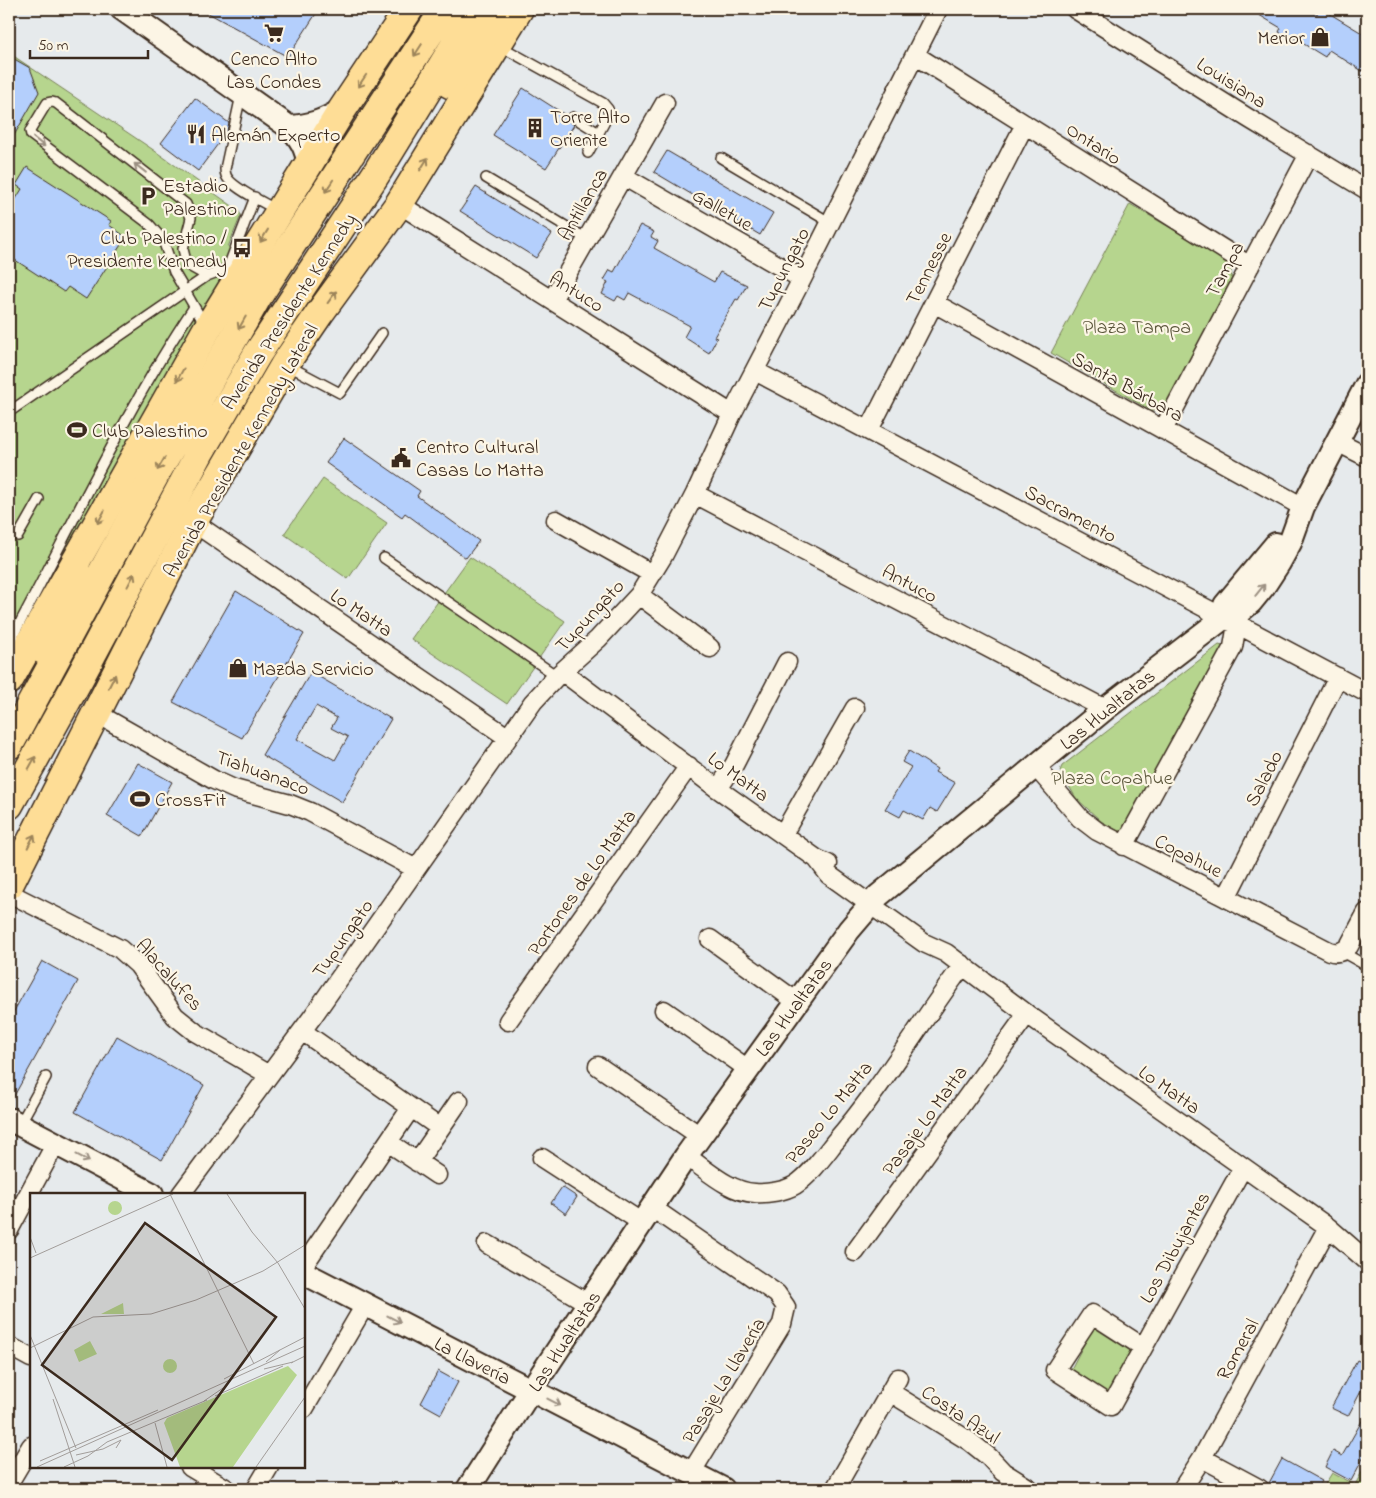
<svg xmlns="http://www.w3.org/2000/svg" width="1376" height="1498" viewBox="0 0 1376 1498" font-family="'Indie Flower',sans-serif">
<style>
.green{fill:#b6d58e;stroke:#788056}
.building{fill:#b4cffc;stroke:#3b2a1e;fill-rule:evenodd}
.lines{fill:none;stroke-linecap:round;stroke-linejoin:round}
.service-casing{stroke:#3b2a1e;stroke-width:12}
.minor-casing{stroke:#3b2a1e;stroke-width:21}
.tertiary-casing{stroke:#3b2a1e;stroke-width:26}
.primary-casing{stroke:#3b2a1e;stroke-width:31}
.motorway-casing{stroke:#3b2a1e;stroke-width:31}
.service{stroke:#fcf5e5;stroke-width:9}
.minor{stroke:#fcf5e5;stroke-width:18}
.tertiary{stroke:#fcf5e5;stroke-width:22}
.primary{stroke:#fedd96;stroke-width:28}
.motorway{stroke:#fedd96;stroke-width:28}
.oneway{stroke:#9c845a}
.oneway2{stroke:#9c9082}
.labels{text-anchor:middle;stroke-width:4.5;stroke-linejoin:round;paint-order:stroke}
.poi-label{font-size:20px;fill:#3b2a1e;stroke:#fcf5e5;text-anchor:start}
.street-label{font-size:20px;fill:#3b2a1e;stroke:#fcf5e5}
.park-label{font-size:20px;fill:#5a553a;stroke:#fcf5e5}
.inset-road{fill:none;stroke:#a29d9a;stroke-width:1}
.view{fill:#3b2a1e;fill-opacity:0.15;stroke:#3b2a1e;stroke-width:2.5}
.inset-edge{fill:none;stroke:#3b2a1e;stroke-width:2.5}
</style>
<rect width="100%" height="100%" fill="#e6eaec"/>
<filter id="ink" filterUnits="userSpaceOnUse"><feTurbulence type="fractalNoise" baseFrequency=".02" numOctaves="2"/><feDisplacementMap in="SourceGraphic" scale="10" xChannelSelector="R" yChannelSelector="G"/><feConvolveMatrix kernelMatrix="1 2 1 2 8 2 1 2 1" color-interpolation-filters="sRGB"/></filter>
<g filter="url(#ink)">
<path class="green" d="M9,53L152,149L238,210L241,215L228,247L248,258L9,665Z
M1130,204L1230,263L1232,278L1165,408L1152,411L1051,353Z
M323,479L387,523L348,579L284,534Z
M470,557L565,621L507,704L411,639Z
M1219,645L1226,647L1125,835L1101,821L1076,798L1060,771L1062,766Z
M1093,1327L1132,1352L1106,1395L1070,1371Z
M1367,1462V1489H1322L1332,1473L1355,1485Z"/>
<path class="building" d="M201,9H319L288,57Z
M1249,9H1308L1317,14L1320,9H1322L1367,36V74L1329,50L1325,57L1294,38L1293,40L1279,32L1281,28Z
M9,56L30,68L39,92L9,144V92L13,84L9,81Z
M523,88L567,116L568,120L574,125L546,168L493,135Z
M195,98L229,123L226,133L198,171L161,143Z
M667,151L773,213L760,235L654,172Z
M27,167L111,221L109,225L126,237L86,299L68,287L64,292L9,256V210L22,189L16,185Z
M476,187L552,234L536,258L460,211Z
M640,225L654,232L651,237L658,241L654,248L714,282L720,272L747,285L738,300L736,299L714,337L717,338L709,353L684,337L690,326L629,293L625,300L618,296L615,301L602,294L608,282L604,280L610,270L614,272Z
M344,438L420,491L417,496L479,541L466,558L405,513L402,517L326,463Z
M236,591L304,634L242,738L173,702Z
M311,672L391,719L342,802L262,755ZM316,706L337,718L331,728L348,737L335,760L297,739Z
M909,751L937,769L935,772L955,783L937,812L930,808L923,820L904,810L900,817L885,809L911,767L902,762Z
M138,763L172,782L142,836L107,816Z
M42,961L78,981L9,1105V1020Z
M117,1036L204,1085L162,1160L75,1112Z
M562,1187L577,1197L566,1214L551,1203Z
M1357,1360L1367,1365V1380L1348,1416L1331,1408Z
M438,1371L458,1382L441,1414L421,1403Z
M1367,1412V1451L1351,1481L1325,1467L1333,1451L1342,1456Z
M1282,1459L1322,1481L1317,1489H1281L1269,1483Z"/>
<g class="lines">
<defs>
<path id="service" d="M500,46L603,103L608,109L609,114L588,153
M241,95L225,169C225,173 226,177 229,180C240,192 263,202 277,210
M573,117L599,133
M721,158L831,223
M486,178L587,239
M228,267L255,197
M205,325L174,272L163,240L149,224L31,135L30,131L47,103L52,102L56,103L186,204L191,218L183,249L185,257L189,266L207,276L239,264
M287,365L340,393L382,333
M9,412L207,276
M18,536L39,499
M384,558L557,676
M9,643C70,531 123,413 194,307
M1342,952L1367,966
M20,1124L46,1077"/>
<path id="minor" d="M1075,9L1248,118L1367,190
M915,55L1250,266
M623,176L802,279
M399,204L732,414
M552,300L665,103
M934,303L1303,507
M755,371L1209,610L1222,619L1237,624L1367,693
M869,430L1025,124
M1163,430L1309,154
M1337,442L1367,457
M695,494L1105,709
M556,520L652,574
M193,522L507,737
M639,595L710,648
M563,672L718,789L817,859L828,864
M96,713L214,780L234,789L290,804L310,812L416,869
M1036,767L1080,818L1097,831L1329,951C1337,954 1343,952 1349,946L1367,912
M718,789L734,765L787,662
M783,834L855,708
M1124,846L1233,647L1237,624
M817,859L829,875L924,943L946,953L1027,1014L1328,1227L1367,1261
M9,893L120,949L138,965L175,1016L195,1032L269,1075
M1226,898L1338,677
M710,939L797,1002
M664,1010L748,1069
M508,1021L689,766
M302,1031L440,1128
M598,1066L700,1136
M388,1142L437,1175
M686,1156C707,1170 729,1192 755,1193C767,1194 785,1191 795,1185C810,1175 823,1157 834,1143C882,1088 919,1024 963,965
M542,1158L641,1222
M417,1162L459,1101
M181,1194L313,1016L533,702L557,676L598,639L639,595L663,556L695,494L732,414L802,279L938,9
M651,1207L777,1294L786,1307L782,1324L691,1473
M9,1230L56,1143
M487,1244L588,1303
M855,1252L1027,1014
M304,1265L411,1108
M9,1346L31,1358
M1143,1347L1092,1314L1055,1370L1111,1406L1243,1167
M890,1392L969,1441L989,1457L1003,1472L1030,1489
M304,1409L365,1305
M1202,1458L1260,1489
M190,1467L227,1489
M9,1483L31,1446
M256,1489L269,1467
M835,1489L898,1378
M1182,1489L1202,1458L1328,1227"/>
<path id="tertiary" d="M122,9L289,127C301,138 306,148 309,165
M289,127C311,126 323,121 342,110
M1222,619L1225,605L1276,544
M9,1119L152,1194
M304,1273L723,1489
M468,1489L531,1390L686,1156L849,930L878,896L1105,709L1222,619L1238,613L1251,602L1264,586L1279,563L1290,543L1303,507L1367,384"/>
<path id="primary" d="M9,680L207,329L342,110L409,9
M9,885L193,522L285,364L319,314L399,204L519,9"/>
<path id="motorway" d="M450,84L503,9
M43,650L76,562
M9,745L156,473L258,296L445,9
M9,805L80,677L200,452L258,353L376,174L477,9"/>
</defs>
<use href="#service" class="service-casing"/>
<use href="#minor" class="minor-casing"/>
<use href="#tertiary" class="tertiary-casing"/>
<use href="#primary" class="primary-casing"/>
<use href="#motorway" class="motorway-casing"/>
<use href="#service" class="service"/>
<use href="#minor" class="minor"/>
<use href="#tertiary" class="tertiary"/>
<use href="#primary" class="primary"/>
<use href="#motorway" class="motorway"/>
</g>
<defs><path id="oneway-shaft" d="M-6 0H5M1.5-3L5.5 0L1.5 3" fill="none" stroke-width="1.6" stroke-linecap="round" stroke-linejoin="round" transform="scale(1.25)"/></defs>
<g class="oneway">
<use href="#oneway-shaft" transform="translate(418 50) rotate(123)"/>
<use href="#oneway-shaft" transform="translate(362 81) rotate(124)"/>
<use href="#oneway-shaft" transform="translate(424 164) rotate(-58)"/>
<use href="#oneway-shaft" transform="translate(329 186) rotate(123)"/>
<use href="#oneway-shaft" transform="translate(264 236) rotate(122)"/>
<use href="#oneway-shaft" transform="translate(332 297) rotate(-54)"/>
<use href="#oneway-shaft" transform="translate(242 323) rotate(120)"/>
<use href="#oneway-shaft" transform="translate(180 375) rotate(119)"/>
<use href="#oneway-shaft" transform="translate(161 464) rotate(120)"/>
<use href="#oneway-shaft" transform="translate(101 517) rotate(119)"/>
<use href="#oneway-shaft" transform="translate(131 580) rotate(-62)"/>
<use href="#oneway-shaft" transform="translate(112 681) rotate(-63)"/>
<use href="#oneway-shaft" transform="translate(32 763) rotate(-61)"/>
<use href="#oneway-shaft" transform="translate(31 841) rotate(-63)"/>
</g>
<g class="oneway2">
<use href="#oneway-shaft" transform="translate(39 142) rotate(38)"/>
<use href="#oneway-shaft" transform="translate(140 168) rotate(-142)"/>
<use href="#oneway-shaft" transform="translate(1260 590) rotate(-51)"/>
<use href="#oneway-shaft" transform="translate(83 1158) rotate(28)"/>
<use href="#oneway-shaft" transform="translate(394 1319) rotate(27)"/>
<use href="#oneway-shaft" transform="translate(554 1402) rotate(27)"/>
</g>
</g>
<defs>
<symbol id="supermarket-bare" viewBox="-9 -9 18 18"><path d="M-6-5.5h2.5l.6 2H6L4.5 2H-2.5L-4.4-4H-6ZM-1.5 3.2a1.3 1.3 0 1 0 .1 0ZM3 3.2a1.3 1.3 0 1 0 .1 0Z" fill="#3b2a1e" stroke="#fcf5e5" stroke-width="2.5" paint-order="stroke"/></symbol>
<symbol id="shop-bare" viewBox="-9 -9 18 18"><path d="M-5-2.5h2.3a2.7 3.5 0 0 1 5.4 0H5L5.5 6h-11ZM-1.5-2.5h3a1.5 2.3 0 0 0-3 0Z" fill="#3b2a1e" stroke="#fcf5e5" stroke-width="2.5" paint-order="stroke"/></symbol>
<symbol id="building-bare" viewBox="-9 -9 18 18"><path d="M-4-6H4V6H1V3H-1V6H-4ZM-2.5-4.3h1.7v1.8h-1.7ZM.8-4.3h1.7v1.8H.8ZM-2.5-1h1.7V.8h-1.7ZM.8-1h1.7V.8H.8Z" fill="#3b2a1e" stroke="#fcf5e5" stroke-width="2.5" paint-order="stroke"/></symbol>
<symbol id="restaurant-bare" viewBox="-9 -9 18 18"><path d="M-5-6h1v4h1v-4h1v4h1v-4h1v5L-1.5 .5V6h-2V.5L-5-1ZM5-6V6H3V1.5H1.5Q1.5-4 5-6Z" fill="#3b2a1e" stroke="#fcf5e5" stroke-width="2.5" paint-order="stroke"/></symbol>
<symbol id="parking-bare" viewBox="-9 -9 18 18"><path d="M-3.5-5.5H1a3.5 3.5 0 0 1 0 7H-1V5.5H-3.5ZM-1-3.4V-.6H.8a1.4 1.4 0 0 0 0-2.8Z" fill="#3b2a1e" stroke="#fcf5e5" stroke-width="2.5" paint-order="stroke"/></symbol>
<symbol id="bus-bare" viewBox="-9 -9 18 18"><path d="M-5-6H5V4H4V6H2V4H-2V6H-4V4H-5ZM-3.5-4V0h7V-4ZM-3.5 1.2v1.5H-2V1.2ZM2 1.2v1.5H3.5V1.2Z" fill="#3b2a1e" stroke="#fcf5e5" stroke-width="2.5" paint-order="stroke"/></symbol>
<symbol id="stadium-bare" viewBox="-9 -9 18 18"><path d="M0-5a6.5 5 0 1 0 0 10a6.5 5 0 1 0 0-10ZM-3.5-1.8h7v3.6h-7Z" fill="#3b2a1e" stroke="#fcf5e5" stroke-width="2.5" paint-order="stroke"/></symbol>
<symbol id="civic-bare" viewBox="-9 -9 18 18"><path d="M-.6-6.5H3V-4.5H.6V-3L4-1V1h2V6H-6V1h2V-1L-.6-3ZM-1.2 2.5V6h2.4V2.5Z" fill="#3b2a1e" stroke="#fcf5e5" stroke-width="2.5" paint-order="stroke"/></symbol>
</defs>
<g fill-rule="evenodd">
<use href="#supermarket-bare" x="260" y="19" width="28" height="28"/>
<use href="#shop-bare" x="1306" y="23" width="28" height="28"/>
<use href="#building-bare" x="521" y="114" width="28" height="28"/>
<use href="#restaurant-bare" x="182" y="120" width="28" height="28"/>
<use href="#parking-bare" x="134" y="182" width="28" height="28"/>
<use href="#bus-bare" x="228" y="234" width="28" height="28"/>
<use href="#stadium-bare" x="63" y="416" width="28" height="28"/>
<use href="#civic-bare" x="387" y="444" width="28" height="28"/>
<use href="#shop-bare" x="224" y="654" width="28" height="28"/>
<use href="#stadium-bare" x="126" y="785" width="28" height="28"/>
</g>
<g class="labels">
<g class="poi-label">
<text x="1305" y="44" text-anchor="end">Merior</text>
<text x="274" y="65" text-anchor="middle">Cenco Alto<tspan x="274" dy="23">Las Condes</tspan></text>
<text x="550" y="123">Torre Alto<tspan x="550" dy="23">Oriente</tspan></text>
<text x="211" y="141">Alemán Experto</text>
<text x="163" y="192">Estadio<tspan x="163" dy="23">Palestino</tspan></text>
<text x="227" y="244" text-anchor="end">Club Palestino /<tspan x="227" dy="23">Presidente Kennedy</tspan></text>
<text x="92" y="437">Club Palestino</text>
<text x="416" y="453">Centro Cultural<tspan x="416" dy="23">Casas Lo Matta</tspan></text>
<text x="253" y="675">Mazda Servicio</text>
<text x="155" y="806">CrossFit</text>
</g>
<g class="street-label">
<text transform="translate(1232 82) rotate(32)" y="7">Louisiana</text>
<text transform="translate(1094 143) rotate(33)" y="7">Ontario</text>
<text transform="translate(582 204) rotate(-60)" y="7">Antillanca</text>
<text transform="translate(723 209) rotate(30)" y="7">Galletue</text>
<text transform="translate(928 268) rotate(-63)" y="7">Tennesse</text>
<text transform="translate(783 269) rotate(-63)" y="7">Tupungato</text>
<text transform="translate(1224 269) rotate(-62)" y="7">Tampa</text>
<text transform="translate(577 291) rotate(32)" y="7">Antuco</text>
<text transform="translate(288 311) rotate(-57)" y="7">Avenida Presidente Kennedy</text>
<text transform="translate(1128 386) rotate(29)" y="7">Santa Bárbara</text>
<text transform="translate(240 450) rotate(-60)" y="7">Avenida Presidente Kennedy Lateral</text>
<text transform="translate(1071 513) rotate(28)" y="7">Sacramento</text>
<text transform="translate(910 583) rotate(28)" y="7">Antuco</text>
<text transform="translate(362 612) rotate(34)" y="7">Lo Matta</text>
<text transform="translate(589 615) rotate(-47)" y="7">Tupungato</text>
<text transform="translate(1107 709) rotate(-39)" y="7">Las Hualtatas</text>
<text transform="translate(263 772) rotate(20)" y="7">Tiahuanaco</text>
<text transform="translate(739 776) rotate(36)" y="7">Lo Matta</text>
<text transform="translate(1263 778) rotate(-63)" y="7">Salado</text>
<text transform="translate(1189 855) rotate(27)" y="7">Copahue</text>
<text transform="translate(581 882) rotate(-55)" y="7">Portones de Lo Matta</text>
<text transform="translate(342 938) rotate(-55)" y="7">Tupungato</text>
<text transform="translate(170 974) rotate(48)" y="7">Alacalufes</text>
<text transform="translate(793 1007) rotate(-54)" y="7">Las Hualtatas</text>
<text transform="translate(1170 1089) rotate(35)" y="7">Lo Matta</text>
<text transform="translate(828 1112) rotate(-51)" y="7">Paseo Lo Matta</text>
<text transform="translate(924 1120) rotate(-54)" y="7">Pasaje Lo Matta</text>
<text transform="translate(1174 1247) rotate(-61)" y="7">Los Dibujantes</text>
<text transform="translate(564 1341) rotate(-57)" y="7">Las Hualtatas</text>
<text transform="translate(1237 1349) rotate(-61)" y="7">Romeral</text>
<text transform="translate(473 1360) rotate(27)" y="7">La Llavería</text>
<text transform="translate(723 1380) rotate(-59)" y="7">Pasaje La Llavería</text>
<text transform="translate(961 1414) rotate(34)" y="7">Costa Azul</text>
</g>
<g class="park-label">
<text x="1137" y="333">Plaza Tampa</text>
<text x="1112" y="784">Plaza Copahue</text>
</g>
</g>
<g transform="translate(30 1193)">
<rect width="275" height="275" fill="#e6eaec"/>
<path d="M78 15a7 7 0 1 1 14 0a7 7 0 1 1-14 0ZM93,110L94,121H71ZM60,148L67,161L49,169L44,157ZM133 173a7 7 0 1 1 14 0a7 7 0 1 1-14 0ZM258,173L267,182L203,274H150L134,230L137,225Z" fill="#b6d58e"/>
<path class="inset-road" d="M140,1L224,171M197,1L222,39L248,70L275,116M0,44L6,60M0,65L143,1M0,142L46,255M0,155L63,124L121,121L166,107L233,78L275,52M236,169L250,157M261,170L275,163M234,176L263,169M194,186L275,144M185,203L253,173M23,206L45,274M174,208L193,195M125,230L137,274M46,262L73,256L91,247L86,255M10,268L128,217M7,274L275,153M34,274L58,263L77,249L177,207M226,274L275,204"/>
<path class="view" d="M115,30L246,124L142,267L12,172Z"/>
<rect width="275" height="275" class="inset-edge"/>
</g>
<rect width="1376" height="1498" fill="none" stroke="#fcf5e5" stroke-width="30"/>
<rect x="15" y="15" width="1346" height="1468" fill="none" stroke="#3b2a1e" stroke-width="2" filter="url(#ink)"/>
<path d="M30 50v8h118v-8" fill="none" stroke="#3b2a1e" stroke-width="2.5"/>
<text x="38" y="50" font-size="15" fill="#3b2a1e" stroke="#fcf5e5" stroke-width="4" paint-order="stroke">50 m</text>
</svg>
